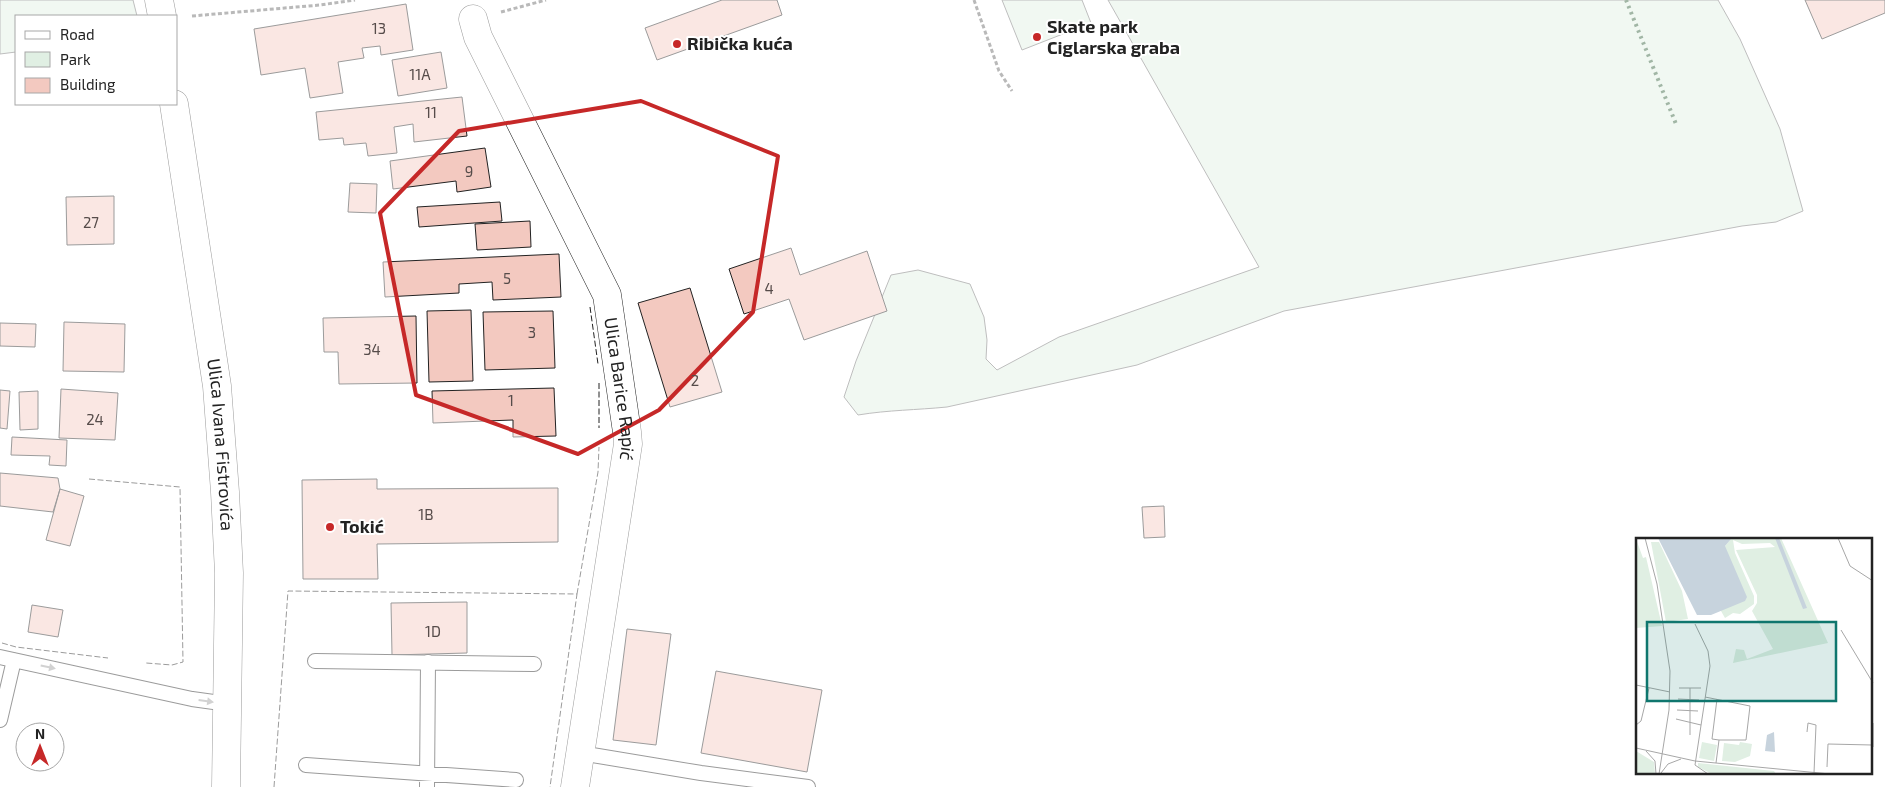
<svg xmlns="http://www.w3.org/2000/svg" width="1885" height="787" viewBox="0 0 1885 787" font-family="'Exo 2',sans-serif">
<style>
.green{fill:#e0efe3;stroke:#6f6f6f}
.building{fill:#f3c9c0;stroke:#222}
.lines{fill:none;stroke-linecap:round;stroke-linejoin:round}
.service-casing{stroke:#222;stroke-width:16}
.minor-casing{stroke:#222;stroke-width:29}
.primary-casing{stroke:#222;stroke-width:29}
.path{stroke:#646464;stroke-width:3;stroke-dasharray:4 2.5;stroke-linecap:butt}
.service{stroke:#fff;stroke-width:14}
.minor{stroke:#fff;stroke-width:28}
.primary{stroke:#fff;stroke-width:28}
.hedge{stroke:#2f5e38;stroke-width:4;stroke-dasharray:2.5 4;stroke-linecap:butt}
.fence{stroke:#222;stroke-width:1;stroke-dasharray:6 2.5;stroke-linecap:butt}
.oneway{fill:#9c9c9c}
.marked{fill:none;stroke:#c62828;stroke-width:4;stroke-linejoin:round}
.poi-dot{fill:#c62828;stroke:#fff;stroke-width:2}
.labels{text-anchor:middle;stroke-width:4;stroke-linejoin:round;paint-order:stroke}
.number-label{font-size:15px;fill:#564c4a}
.poi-label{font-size:18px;font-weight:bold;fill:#222;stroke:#fff;text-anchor:start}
.street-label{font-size:18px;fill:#222;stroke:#fff}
.inset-road{fill:none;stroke:#a7a7a7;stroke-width:1}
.view{fill:#0f766e;fill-opacity:0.15;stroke:#0f766e;stroke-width:2.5}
.inset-edge{fill:none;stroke:#222;stroke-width:2.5}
</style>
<rect width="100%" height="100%" fill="#fff"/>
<path class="green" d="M0,0H133L137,16H16V52L0,54Z
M1002,0H1082L1091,23L1022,50Z
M1108,0H1718L1740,39L1780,129L1803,211L1776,222L1742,226L1284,311L1137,365L947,407C917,410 888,410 858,415L844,397L856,361L891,275L918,270L970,284L984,317L987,340L986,359L997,370L1059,337L1259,267Z"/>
<path class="building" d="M722,0H777L782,15L657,60L645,28Z
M1805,0H1885V13L1822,39Z
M406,4L413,50L381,55L380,46L362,48L364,58L338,62L343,93L310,98L305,68L261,75L254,29Z
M441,52L447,88L398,96L392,60Z
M462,97L467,136L414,142L413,124L394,127L397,153L368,156L366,143L344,145L343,138L319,140L316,112Z
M485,148L491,187L457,192L456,181L393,189L390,161Z
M350,183L377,184L376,213L348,212Z
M114,196V244L67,245L66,197Z
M500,202L502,221L419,227L417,207Z
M530,221L531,247L477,250L475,224Z
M791,248L800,275L867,251L887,311L804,340L789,299L744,314L729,269Z
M559,254L561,297L493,300L492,282L459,284V293L385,297L383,262Z
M690,288L722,392L670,407L638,303Z
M471,310L473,381L429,382L427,311Z
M553,311L555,368L485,370L483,312Z
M416,316L417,383L339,384L338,352H324L323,318Z
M64,322L125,324L124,372L63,371Z
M0,323L36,324L35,347L0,346Z
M554,388L556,436L513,437V420L433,423L432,391Z
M61,389L118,393L115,440L59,438Z
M0,390L10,391L7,429L0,428Z
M38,391V429L20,430L19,392Z
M12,437L67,440L66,466L49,465L50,456L11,455Z
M0,473L58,478L60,489L53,512L0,506Z
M377,479V489L558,488V542L377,544L378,579H303L302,480Z
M60,489L84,496L70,546L46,540Z
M1164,506L1165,537L1144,538L1142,507Z
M467,602V653L392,655L391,603Z
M32,605L63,610L58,637L28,632Z
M627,629L671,634L656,745L613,740Z
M716,671L822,690L807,772L701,753Z"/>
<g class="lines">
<defs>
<path id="service" d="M0,657L192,699L228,704
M315,661L534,664
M0,720L14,660
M580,753L701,773L808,787
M306,765L516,780
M427,787L428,662"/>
<g id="minor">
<path id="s1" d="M473,19L478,37L607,295L627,432L628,444L575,787"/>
</g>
<g id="primary">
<path d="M159,0L162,16"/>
<path id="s2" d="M174,104L217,386L225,492L229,573L226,787"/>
</g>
</defs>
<use href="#service" class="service-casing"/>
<use href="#minor" class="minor-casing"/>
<use href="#primary" class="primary-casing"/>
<path class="path" d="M974,0L999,71L1012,91
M501,12L546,0
M192,16L320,5L355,0"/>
<use href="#service" class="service"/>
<use href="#minor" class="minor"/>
<use href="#primary" class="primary"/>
<path class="hedge" d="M1626,0L1676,124"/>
<path class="fence" d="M590,307L598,364
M599,383V428
M89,479L180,487L183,662L172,665L146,663
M577,594L598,472L599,447
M2,643L16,647L108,658
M274,787L288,591L577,594L550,787"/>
</g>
<defs><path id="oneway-solid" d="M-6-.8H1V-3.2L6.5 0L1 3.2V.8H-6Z" transform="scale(1.25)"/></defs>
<g class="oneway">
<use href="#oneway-solid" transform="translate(48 667) rotate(12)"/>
<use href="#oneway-solid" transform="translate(206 701) rotate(8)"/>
</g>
<path d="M0 0H1885V787H0ZM641,101L778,156L753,312L659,410L578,454L416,395L380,213L459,131Z" fill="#fff" fill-opacity=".55" fill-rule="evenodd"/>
<path class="marked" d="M641,101L778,156L753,312L659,410L578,454L416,395L380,213L459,131Z"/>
<g class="poi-dot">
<circle cx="1037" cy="37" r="5"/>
<circle cx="677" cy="44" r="5"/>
<circle cx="330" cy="527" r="5"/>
</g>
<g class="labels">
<g class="number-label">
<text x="379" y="34">13</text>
<text x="420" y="80">11A</text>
<text x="431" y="118">11</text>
<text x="469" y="177">9</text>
<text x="91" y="228">27</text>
<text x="507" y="284">5</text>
<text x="769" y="294">4</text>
<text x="532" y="338">3</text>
<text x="372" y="355">34</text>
<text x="695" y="386">2</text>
<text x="511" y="406">1</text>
<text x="95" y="425">24</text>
<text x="426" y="520">1B</text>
<text x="433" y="637">1D</text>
</g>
<g class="poi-label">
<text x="1047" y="33">Skate park<tspan x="1047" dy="21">Ciglarska graba</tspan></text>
<text x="687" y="50">Ribička kuća</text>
<text x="340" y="533">Tokić</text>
</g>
<g class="street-label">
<text dy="6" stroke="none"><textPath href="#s1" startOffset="402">Ulica Barice Rapić</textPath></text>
<text dy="6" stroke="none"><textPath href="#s2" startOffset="344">Ulica Ivana Fistrovića</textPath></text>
</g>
</g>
<g transform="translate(1636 538)">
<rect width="236" height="236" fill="#fff"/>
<path d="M96,0H145L192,105L97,125L100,111L108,112L111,121L137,111L116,73L121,65V57L100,12L139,9L134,5L106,6L97,2L99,15L118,58V66L104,76L97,75L89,80L85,73L89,8ZM0,1L7,20L10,19L26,88L0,90ZM15,4H23L46,53L52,81L30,84ZM66,204L81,207L78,223L63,220ZM104,204L116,206L114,218L99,224L86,223L88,205L103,207ZM0,213L18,224L19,236H0ZM62,225L138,233L140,236H76L62,229Z" fill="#e0efe3"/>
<path d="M22,0H96L89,8L111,59L109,63L75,77H61ZM139,0H143L171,70L167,71ZM138,194L139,214L129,213L131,197Z" fill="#c7d3dd"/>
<path class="inset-road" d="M9,0L21,46L34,133L33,172L23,236M202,0L214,28L237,43M59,86L72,113L74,128L59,227L72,236M205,92L237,145M0,147L34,154M43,150H65M69,159L114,168L110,202H83M42,161L63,162M41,172L62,173M40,181L65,187M237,185V209M0,187L5,183L13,150M171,194L172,185L180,187L178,235M54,197V150M0,210L59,223L194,236M10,213L19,223L20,236M80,225L83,202L76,201L81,161M191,229L192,206L236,207M25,235L32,226L45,221"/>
<path class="view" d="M11,84H200V163H11Z"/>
<rect width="236" height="236" class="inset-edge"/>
</g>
<rect x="15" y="15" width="162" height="90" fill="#ffffff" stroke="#a7a7a7"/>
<rect x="25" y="31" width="25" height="8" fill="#ffffff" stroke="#a7a7a7"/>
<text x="60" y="40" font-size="15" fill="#222222">Road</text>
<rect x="25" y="52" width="25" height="15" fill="#e0efe3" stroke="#a7a7a7"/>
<text x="60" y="65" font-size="15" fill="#222222">Park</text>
<rect x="25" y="78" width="25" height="15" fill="#f3c9c0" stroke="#a7a7a7"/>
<text x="60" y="90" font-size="15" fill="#222222">Building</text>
<g transform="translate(40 747)"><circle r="24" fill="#ffffff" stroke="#a7a7a7"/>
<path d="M0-4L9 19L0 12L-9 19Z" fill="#c62828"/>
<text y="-8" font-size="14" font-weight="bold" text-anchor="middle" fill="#222222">N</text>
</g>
</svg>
